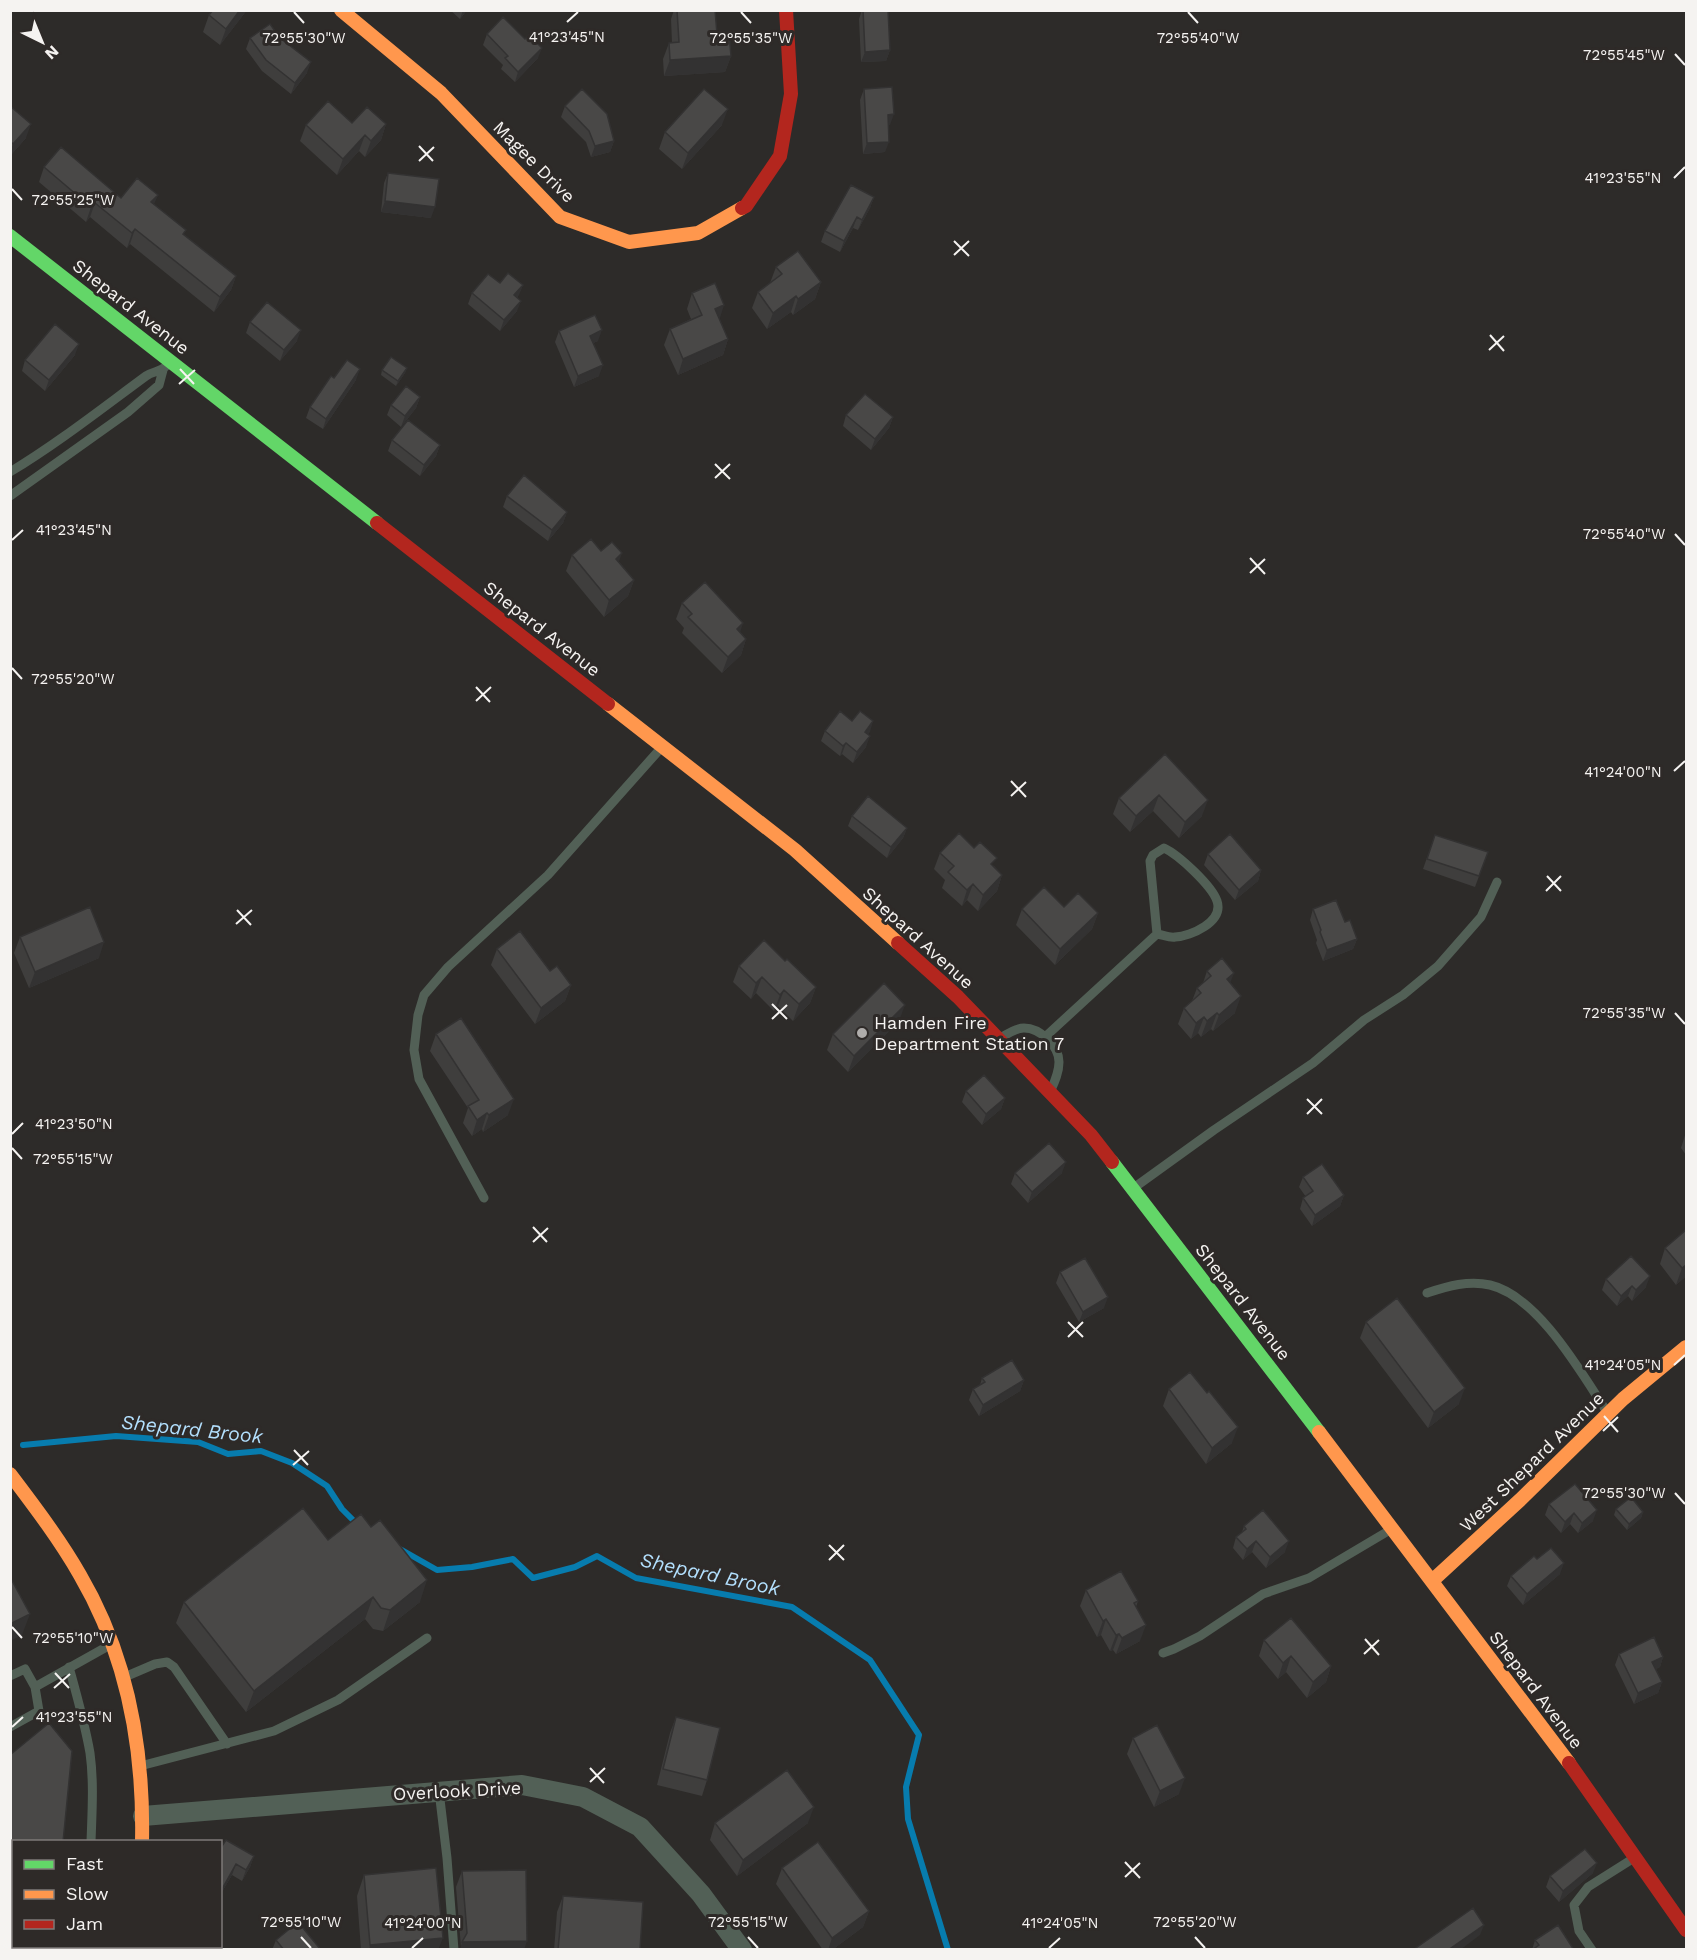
<svg xmlns="http://www.w3.org/2000/svg" width="1697" height="1960" viewBox="0 0 1697 1960" font-family="'Work Sans',sans-serif">
<style>
.lines{fill:none;stroke-linecap:round;stroke-linejoin:round}
.stream{stroke:#077cae;stroke-width:6}
.lane{stroke:#526056;stroke-width:9}
.street{stroke:#526056;stroke-width:20}
.fast{stroke:#63d668;stroke-width:14}
.slow{stroke:#ff974d;stroke-width:14}
.jam{stroke:#b3261e;stroke-width:14}
.wall{fill:#3f3e3d}
.shaded-wall{fill:#333232}
.building{fill:#494847;stroke:#333232;stroke-width:1.5}
.ticks{fill:none;stroke:#f5f3f1;stroke-width:2}
.poi-dot{fill:#afadab;stroke:#2e2a28;stroke-width:2}
.labels{text-anchor:middle;stroke-width:6;stroke-linejoin:round;paint-order:stroke}
.street-label{font-size:18px;fill:#f5f3f1;stroke:#2e2a28}
.poi-label{font-size:18px;fill:#f5f3f1;stroke:#2e2a28;text-anchor:start}
.water-label{font-size:20px;font-style:italic;fill:#b2dffd;stroke:#2e2a28}
.ticks-label{font-size:15px;text-anchor:middle;fill:#f5f3f1;stroke:#2e2a28;stroke-width:6;stroke-linejoin:round;paint-order:stroke}
</style>
<rect width="100%" height="100%" fill="#2d2b29"/>
<g class="lines">
<path class="stream" d="M23,1445L116,1436L198,1442L228,1454L261,1451L292,1463L327,1486L342,1509L357,1524
M400,1549L437,1570L472,1567L513,1559L533,1578L575,1567L597,1556L636,1578L792,1607L870,1660L919,1735L906,1787L908,1819L948,1950"/>
<path class="lane" d="M10,472C58,443 101,409 146,376C153,371 161,372 166,366
M10,496L128,412L159,385L163,370
M1002,1037C1009,1033 1016,1028 1024,1028C1040,1028 1059,1046 1059,1062C1059,1072 1055,1081 1051,1090
M1045,1037L1157,934C1163,935 1170,938 1175,937C1191,936 1224,922 1217,901C1212,886 1179,855 1164,848L1153,855L1150,861L1157,934
M1135,1187L1214,1130L1313,1063L1364,1020L1403,995L1438,966L1481,917L1497,882
M484,1198L419,1079L414,1050L418,1015L424,995L448,967L548,875L661,748
M1427,1293C1448,1286 1469,1280 1490,1285C1538,1296 1582,1374 1607,1412
M1163,1653L1174,1649L1200,1636L1263,1594L1309,1578L1390,1530
M69,1667C77,1696 85,1724 90,1753C94,1782 92,1812 91,1842
M10,1676L25,1669L35,1687L110,1645
M127,1676L155,1664L167,1662L174,1667L227,1744
M10,1727L39,1711L35,1687
M144,1765L274,1731L338,1700L427,1638
M439,1791L447,1858L454,1950
M71,1950L72,1946
M1592,1950L1579,1931L1574,1905L1588,1887L1634,1858"/>
<path class="street" d="M143,1816L522,1785L583,1797L640,1827L701,1894L742,1950"/>
<path class="fast" d="M10,236L377,523
M1112,1162L1319,1432"/>
<path class="slow" d="M341,10L441,93L560,217L629,242L698,233L742,208
M608,704L795,850L898,943
M1319,1432L1569,1763
M10,1474C35,1507 60,1540 80,1575C128,1657 144,1749 142,1842
M1432,1581L1520,1500L1623,1399L1686,1347
M122,1950L123,1946"/>
<path class="jam" d="M742,208L746,206L780,156L791,94L786,10
M377,523L608,704
M898,943L958,997L1091,1135L1112,1162
M1569,1763L1686,1930"/>
</g>
<path class="wall" d="M213,10H247L220,45L203,32L209,15Z
M450,10H467L460,19Z
M674,10H715L717,34L731,56L725,72L664,76L663,59L669,43H672L671,19Z
M862,10H888L890,50L886,61L861,62L859,19Z
M487,34L538,58L515,82L501,69L503,65L483,45Z
M250,38L307,73L291,94L262,71L246,49Z
M864,89L890,125H888L885,152L863,154L860,100Z
M10,106L26,138L10,156Z
M565,106L614,141L610,152L591,157L586,142L561,117Z
M352,123L386,124L381,140L365,157L359,151L337,175L300,141L306,125Z
M722,125L682,169L659,149L665,132Z
M44,167L121,198L154,204L184,236L236,276L231,290L214,312L130,244L127,248L90,217L86,222L39,182Z
M388,173L431,218L381,212L384,183Z
M874,197L870,208L858,230L853,228L840,252L821,242L825,231Z
M776,267L821,282L815,299L793,315L791,312L767,329L752,308L758,292L770,283Z
M500,283L523,285L517,298V311L500,331L468,304L472,293Z
M692,293L728,339L723,355L678,375L664,345L670,329L691,319L687,309Z
M250,322L297,341L280,361L246,333Z
M559,331L598,341L593,343L599,376L574,387L555,342Z
M75,355L45,391L22,371L25,360Z
M407,368L405,373L396,386L381,375L382,370Z
M334,378L356,380L323,429L306,418L310,407Z
M420,397L416,408L401,427L387,415L391,405Z
M846,415L893,417L889,428L871,450L843,426Z
M392,440L440,445L436,456L420,476L388,451Z
M507,496L567,512L563,523L548,541L503,507Z
M601,551L619,562L634,580L628,596L604,617L566,571L572,555Z
M682,603L740,632L746,639L741,655L722,673L682,633L684,628L676,619Z
M852,721H873L868,734L866,747L853,763L842,754L840,756L821,741L825,731Z
M1165,754L1202,816L1179,838L1153,811L1130,832L1113,814L1119,798Z
M852,816L907,828L903,838L887,858L848,826Z
M1435,835L1488,852L1475,887L1423,869Z
M940,853L994,866L1002,875L997,891L978,911L967,900L962,906L942,888L945,880L934,869Z
M1208,854L1261,870L1258,881L1235,900L1204,865Z
M1064,907L1098,913L1092,929L1055,965L1016,925L1022,909Z
M1313,909L1345,922L1357,939L1353,949L1323,961L1316,943L1317,940L1310,920Z
M20,937L99,958L29,988L14,953Z
M497,949L571,985L565,1001L535,1024L491,965Z
M785,961L816,987L810,1003L793,1021L778,1006L774,1011L756,993L751,999L733,982L739,966Z
M1207,971L1230,983L1235,1013L1213,1031L1211,1029L1201,1037L1198,1033L1191,1039L1178,1024L1184,1008L1192,1001L1197,988L1203,983Z
M899,1021L848,1072L827,1050L833,1034Z
M436,1034L508,1115L483,1132L482,1129L472,1136L463,1123L468,1108L430,1051Z
M966,1091L1005,1098L1001,1109L982,1125L962,1102Z
M1686,1132V1155L1681,1148Z
M1015,1173H1062L1028,1203L1011,1184Z
M1303,1177L1344,1195L1340,1206L1312,1226L1300,1209L1303,1198L1306,1197L1299,1187Z
M1686,1227V1278L1685,1277L1676,1285L1660,1264L1665,1248L1683,1233Z
M1060,1272L1104,1308L1079,1322L1056,1283Z
M1606,1279L1646,1287L1632,1301L1628,1296L1617,1306L1602,1290Z
M1366,1322L1459,1404L1428,1428L1360,1338Z
M982,1378L1024,1380L1020,1391L979,1416L969,1400L973,1389L980,1385Z
M1169,1389L1232,1443L1206,1464L1163,1406Z
M1549,1504L1593,1521L1578,1533L1570,1524L1561,1533L1545,1515Z
M1616,1509L1643,1512L1641,1518L1627,1530L1614,1515Z
M1244,1526L1285,1552L1266,1568L1252,1552L1243,1560L1233,1548L1236,1537L1242,1532Z
M328,1540L420,1602L383,1631L373,1629L365,1619L246,1712L176,1623L184,1602Z
M1537,1559L1560,1574L1523,1605L1507,1586L1511,1576Z
M1086,1590L1138,1601L1136,1607L1140,1641L1116,1654L1113,1650L1110,1651L1101,1635L1097,1637L1080,1606Z
M1264,1640L1331,1666L1326,1682L1307,1698L1286,1672L1278,1679L1259,1656Z
M1619,1654L1663,1657L1660,1667L1656,1669L1662,1682L1658,1693L1634,1704L1615,1665Z
M676,1717L707,1780L702,1796L657,1785L670,1733Z
M1133,1738L1179,1794L1154,1807L1127,1754Z
M715,1823H808L737,1876L710,1840Z
M220,1849L254,1856L250,1867L242,1881L232,1875L220,1895Z
M782,1868L869,1911L863,1927L832,1950H823L776,1884Z
M462,1871L524,1950H460L461,1947L456,1887Z
M1593,1873L1559,1902L1546,1887L1550,1876Z
M364,1875L438,1950H361L357,1896Z
M563,1896L640,1950H554L557,1912Z
M276,1940L321,1950H272Z
M1535,1940L1574,1950H1532Z"/>
<path class="shaded-wall" d="M240,10H247L220,45L226,29Z
M463,10H467L460,19Z
M542,48L538,58L515,82L518,72Z
M890,50L886,61L861,62L865,52Z
M731,56L725,72L664,76L670,60Z
M311,62L307,73L291,94L295,83Z
M728,109L722,125L682,169L688,153Z
M894,114L890,125L884,126L888,115Z
M31,124L26,138L10,156V152L13,144Z
M386,124L381,140L365,157L371,141Z
M365,135L359,151L337,175L343,159Z
M614,141L610,152L591,157L595,146Z
M889,142L885,152L863,154L867,143Z
M158,195L152,209L151,202Z
M874,197L870,208L858,230L862,220Z
M385,201L435,207L431,218L381,212Z
M95,203L90,217L86,222L91,207Z
M857,217L853,228L840,252L844,241Z
M135,229L130,244L127,248L132,233Z
M236,276L231,290L214,312L220,297Z
M821,282L815,299L793,315L798,299Z
M523,285L519,295L510,306L514,295Z
M796,296L791,312L767,329L773,313Z
M521,301L517,311L500,331L504,320Z
M724,305L719,321L715,309Z
M301,330L297,341L280,361L284,350Z
M602,330L598,341L586,346L590,336Z
M728,339L723,355L678,375L683,359Z
M79,344L75,355L45,391L49,380Z
M603,365L599,376L574,387L578,376Z
M407,368L405,373L396,386L398,381Z
M360,369L356,380L323,429L326,419Z
M420,397L416,408L401,427L405,416Z
M893,417L889,428L871,450L875,439Z
M440,445L436,456L420,476L424,465Z
M567,512L563,523L548,541L552,530Z
M622,553L616,570V559Z
M634,580L628,596L604,617L609,600Z
M743,623L738,639L737,629Z
M746,639L741,655L722,673L728,657Z
M873,721L870,732L861,743L865,732Z
M870,736L866,747L853,763L857,752Z
M846,743L842,754L840,756L843,746Z
M1159,795L1153,811L1130,832L1136,816Z
M1208,800L1202,816L1179,838L1185,822Z
M907,828L903,838L887,858L891,847Z
M1261,870L1258,881L1235,900L1239,890Z
M1002,875L997,891L978,911L983,895Z
M973,884L967,900L962,906L967,890Z
M1098,913L1092,929L1055,965L1060,949Z
M1357,939L1353,949L1323,961L1327,950Z
M104,942L99,958L29,988L35,972Z
M1234,973L1228,989L1227,979Z
M762,977L756,993L751,999L756,983Z
M571,985L565,1001L535,1024L541,1008Z
M816,987L810,1003L793,1021L799,1004Z
M784,990L778,1006L774,1011L780,995Z
M1241,996L1235,1013L1213,1031L1219,1015Z
M905,1005L899,1021L848,1072L854,1056Z
M1217,1013L1211,1029L1201,1037L1207,1021Z
M1204,1017L1198,1033L1191,1039L1196,1023Z
M1005,1098L1001,1109L982,1125L986,1114Z
M514,1099L508,1115L483,1132L489,1115Z
M487,1113L482,1129L472,1136L477,1120Z
M1066,1162L1062,1173L1028,1203L1032,1192Z
M1344,1195L1340,1206L1312,1226L1315,1215Z
M1686,1265V1274L1685,1277L1676,1285L1682,1268Z
M1650,1276L1646,1287L1632,1301L1636,1290Z
M1632,1286L1628,1296L1617,1306L1621,1296Z
M1108,1297L1104,1308L1079,1322L1083,1312Z
M1024,1380L1020,1391L979,1416L983,1405Z
M1465,1388L1459,1404L1428,1428L1434,1412Z
M1238,1427L1232,1443L1206,1464L1212,1448Z
M1597,1510L1593,1521L1578,1533L1582,1523Z
M1643,1512L1641,1518L1627,1530L1629,1524Z
M1574,1513L1570,1524L1561,1533L1565,1522Z
M1256,1541L1252,1552L1243,1560L1247,1549Z
M1289,1541L1285,1552L1266,1568L1270,1557Z
M1564,1563L1560,1574L1523,1605L1527,1594Z
M427,1580L420,1602L383,1631L390,1610Z
M373,1597L365,1619L246,1712L254,1691Z
M30,1614L22,1635L10,1641V1624Z
M1106,1619L1101,1635L1097,1637L1103,1621Z
M1146,1625L1140,1641L1116,1654L1122,1638Z
M1119,1634L1113,1650L1110,1651L1116,1635Z
M1291,1656L1286,1672L1278,1679L1283,1663Z
M1663,1657L1660,1667L1648,1673L1652,1662Z
M1331,1666L1326,1682L1307,1698L1313,1682Z
M1662,1682L1658,1693L1634,1704L1638,1693Z
M1185,1778L1179,1794L1154,1807L1160,1791Z
M814,1807L808,1823L737,1876L743,1860Z
M254,1856L250,1867L242,1881L246,1870Z
M1597,1863L1593,1873L1559,1902L1563,1891Z
M236,1864L232,1875L220,1895L222,1889Z
M869,1911L863,1927L832,1950H828L832,1938Z
M1484,1925L1480,1935L1460,1950H1448Z
M443,1938L438,1950H369L370,1945Z
M527,1941L524,1950H460L462,1942Z"/>
<path class="building" d="M213,10H240L226,29L209,15Z
M677,10H715L717,34L729,33L731,56L670,60L669,43L679,42Z
M863,10H888L890,50L865,52Z
M503,17L525,39L529,35L542,48L518,72L505,58L508,56L487,34Z
M270,24L280,38L311,62L295,83L266,60L250,38Z
M892,87L894,114L888,115L889,142L867,143L864,89Z
M582,89L607,114L614,141L595,146L589,131L565,106Z
M704,89L728,109L688,153L665,132Z
M328,101L352,123L367,107L386,124L371,141L365,135L343,159L306,125Z
M10,106L31,124L13,144L10,141Z
M61,147L121,198L137,178L158,195L151,202L186,230L183,234L236,276L220,297L135,229L132,233L95,203L91,207L44,167Z
M388,173L439,179L435,207L385,201Z
M851,185L874,197L862,220L857,217L844,241L825,231Z
M798,251L821,282L798,299L796,296L773,313L758,292L782,274L776,267Z
M508,273L523,285L514,295L521,301L504,320L472,293L488,274L500,283Z
M715,283L724,305L715,309L728,339L683,359L670,329L702,315L692,293Z
M267,302L301,330L284,350L250,322Z
M595,315L602,330L590,336L603,365L578,376L559,331Z
M55,324L79,344L49,380L25,360Z
M391,357L407,368L398,381L382,370Z
M347,360L360,369L326,419L310,407L331,376L334,378Z
M406,386L420,397L405,416L391,405Z
M865,394L893,417L875,439L846,415Z
M408,420L440,445L424,465L392,440Z
M524,475L567,512L552,530L507,496Z
M591,539L601,551L612,542L622,553L616,559L634,580L609,600L572,555Z
M705,582L743,623L737,629L746,639L728,657L688,617L692,614L682,603Z
M840,711L852,721L860,711L873,721L865,732L870,736L857,752L846,743L843,746L825,731Z
M1165,754L1208,800L1185,822L1159,795L1136,816L1119,798Z
M868,796L907,828L891,847L852,816Z
M959,833L974,848L980,842L997,858L991,864L1002,875L983,895L973,884L967,890L948,872L954,866L940,853Z
M1230,834L1261,870L1239,890L1208,854Z
M1435,835L1488,852L1479,876L1427,859Z
M1044,887L1064,907L1078,893L1098,913L1060,949L1022,909Z
M1336,900L1345,922L1350,920L1357,939L1327,950L1320,932L1321,930L1313,909Z
M90,907L104,942L35,972L20,937Z
M520,931L550,971L557,966L571,985L541,1008L497,949Z
M764,940L785,961L787,959L816,987L799,1004L784,990L780,995L762,977L756,983L739,966Z
M1222,958L1234,973L1227,979L1241,996L1219,1015L1217,1013L1207,1021L1204,1017L1196,1023L1184,1008L1201,993L1197,988L1211,976L1207,971Z
M884,983L905,1005L854,1056L833,1034Z
M461,1018L514,1099L489,1115L487,1113L477,1120L468,1106L479,1100L436,1034Z
M984,1075L1005,1098L986,1114L966,1091Z
M1049,1143L1066,1162L1032,1192L1015,1173Z
M1322,1164L1344,1195L1315,1215L1303,1198L1313,1191L1303,1177Z
M1686,1230V1265L1682,1268L1665,1248Z
M1631,1256L1650,1276L1636,1290L1632,1286L1621,1296L1606,1279Z
M1085,1258L1108,1297L1083,1312L1060,1272Z
M1397,1298L1465,1388L1434,1412L1366,1322Z
M1012,1360L1024,1380L983,1405L973,1389L985,1382L982,1378Z
M1190,1372L1207,1393L1209,1391L1238,1427L1212,1448L1169,1389Z
M1575,1484L1597,1510L1582,1523L1574,1513L1565,1522L1549,1504Z
M1631,1497L1643,1512L1629,1524L1616,1509Z
M303,1508L328,1540L361,1514L371,1527L380,1520L427,1580L390,1610L381,1608L373,1597L254,1691L184,1602Z
M1263,1510L1289,1541L1270,1557L1256,1541L1247,1549L1236,1537L1246,1529L1244,1526Z
M1551,1548L1564,1563L1527,1594L1511,1576L1534,1556L1537,1559Z
M1121,1571L1138,1601L1134,1603L1146,1625L1122,1638L1119,1634L1116,1635L1106,1619L1103,1621L1086,1590Z
M10,1577L30,1614L10,1624Z
M1291,1618L1331,1666L1313,1682L1291,1656L1283,1663L1264,1640Z
M1654,1637L1663,1657L1652,1662L1662,1682L1638,1693L1619,1654Z
M676,1717L720,1728L707,1780L663,1769Z
M49,1723L72,1751L63,1842H14V1947H48L44,1950H14L10,1946V1755Z
M1157,1725L1185,1778L1160,1791L1133,1738Z
M787,1770L814,1807L743,1860L715,1823Z
M226,1840L254,1856L246,1870L236,1864L222,1889H220V1849Z
M818,1842L869,1911L832,1938L782,1868Z
M1585,1849L1597,1863L1563,1891L1550,1876Z
M436,1868L443,1938L370,1945L364,1875Z
M526,1870L527,1941L462,1942L467,1933L462,1871Z
M563,1896L643,1902L640,1950H558Z
M1473,1908L1484,1925L1448,1950H1413Z
M298,1922L321,1950H284L276,1940Z
M1558,1925L1574,1950H1532L1539,1945L1535,1940Z"/>
<path class="ticks" d="M294,12L304,23M741,12L751,23M1188,12L1198,23M567,22L578,12M1675,54L1685,65M419,146L433,161M419,161L434,147M1674,178L1685,167M12,189L22,200M954,241L969,256M954,255L969,241M1490,335L1504,351M1489,350L1504,336M180,369L194,384M179,384L195,370M715,464L730,479M715,478L730,464M1675,534L1685,545M12,540L23,530M1250,558L1265,574M1250,573L1265,559M12,668L22,679M476,687L490,702M476,701L491,687M1674,771L1685,761M1011,781L1026,797M1011,796L1026,782M1547,876L1561,891M1546,891L1561,876M237,910L251,925M236,924L252,910M772,1004L787,1019M1675,1013L1685,1024M772,1019L787,1005M1307,1099L1322,1114M1307,1114L1322,1099M12,1134L23,1123M12,1148L22,1159M533,1227L547,1242M533,1242L548,1228M1068,1322L1083,1337M1068,1337L1083,1322M1674,1365L1685,1355M1604,1416L1618,1432M1603,1431L1618,1417M294,1450L308,1465M293,1465L309,1451M1675,1493L1685,1504M829,1545L844,1560M829,1560L844,1545M12,1627L22,1638M1365,1639L1379,1655M1364,1654L1379,1640M55,1673L69,1688M54,1688L70,1674M12,1727L23,1717M590,1768L604,1783M590,1782L605,1768M1125,1862L1140,1878M1125,1877L1140,1863M301,1937L311,1948M748,1937L758,1948M1195,1937L1205,1948M412,1948L423,1938M1049,1948L1060,1938"/>
<circle class="poi-dot" cx="862" cy="1033" r="6"/>
<g class="labels">
<g class="street-label">
<text transform="translate(534 162) rotate(45)" y="6">Magee Drive</text>
<text transform="translate(131 307) rotate(38)" y="6">Shepard Avenue</text>
<text transform="translate(542 629) rotate(38)" y="6">Shepard Avenue</text>
<text transform="translate(918 938) rotate(42)" y="6">Shepard Avenue</text>
<text transform="translate(1243 1302) rotate(52)" y="6">Shepard Avenue</text>
<text transform="translate(1532 1462) rotate(-44)" y="6">West Shepard Avenue</text>
<text transform="translate(1536 1690) rotate(53)" y="6">Shepard Avenue</text>
<text transform="translate(457 1791) rotate(-3)" y="6">Overlook Drive</text>
</g>
<g class="poi-label">
<text x="874" y="1029">Hamden Fire<tspan x="874" dy="21">Department Station 7</tspan></text>
</g>
<g class="water-label">
<text transform="translate(192 1429) rotate(6)" y="7">Shepard Brook</text>
<text transform="translate(710 1574) rotate(12)" y="7">Shepard Brook</text>
</g>
</g>
<g class="ticks-label">
<text x="567" y="42">41°23'45"N</text>
<text x="304" y="43">72°55'30"W</text>
<text x="751" y="43">72°55'35"W</text>
<text x="1198" y="43">72°55'40"W</text>
<text x="1624" y="60">72°55'45"W</text>
<text x="1623" y="183">41°23'55"N</text>
<text x="73" y="205">72°55'25"W</text>
<text x="74" y="535">41°23'45"N</text>
<text x="1624" y="539">72°55'40"W</text>
<text x="73" y="684">72°55'20"W</text>
<text x="1623" y="777">41°24'00"N</text>
<text x="1624" y="1018">72°55'35"W</text>
<text x="74" y="1129">41°23'50"N</text>
<text x="73" y="1164">72°55'15"W</text>
<text x="1623" y="1370">41°24'05"N</text>
<text x="1624" y="1498">72°55'30"W</text>
<text x="73" y="1643">72°55'10"W</text>
<text x="74" y="1722">41°23'55"N</text>
<text x="301" y="1927">72°55'10"W</text>
<text x="748" y="1927">72°55'15"W</text>
<text x="1195" y="1927">72°55'20"W</text>
<text x="423" y="1928">41°24'00"N</text>
<text x="1060" y="1928">41°24'05"N</text>
</g>
<rect width="1697" height="1960" fill="none" stroke="#f5f3f1" stroke-width="24"/>
<rect x="12" y="1840" width="210" height="108" fill="#2e2a28" stroke="#7e7a78" stroke-width="1.5"/>
<rect x="24" y="1860" width="30" height="9" fill="#63d668" stroke="#7e7a78" stroke-width="1.5"/>
<text x="66" y="1870" font-size="18" fill="#f5f3f1">Fast</text>
<rect x="24" y="1890" width="30" height="9" fill="#ff974d" stroke="#7e7a78" stroke-width="1.5"/>
<text x="66" y="1900" font-size="18" fill="#f5f3f1">Slow</text>
<rect x="24" y="1920" width="30" height="9" fill="#b3261e" stroke="#7e7a78" stroke-width="1.5"/>
<text x="66" y="1930" font-size="18" fill="#f5f3f1">Jam</text>
<g transform="translate(42 42) rotate(137)" stroke="#2e2a28" stroke-width="4.5" paint-order="stroke">
<path d="M0-4.5L10 22L0 15L-10 22Z" fill="#f5f3f1"/>
<text y="-9" font-size="16" font-weight="bold" text-anchor="middle" fill="#f5f3f1">N</text>
</g>
</svg>
